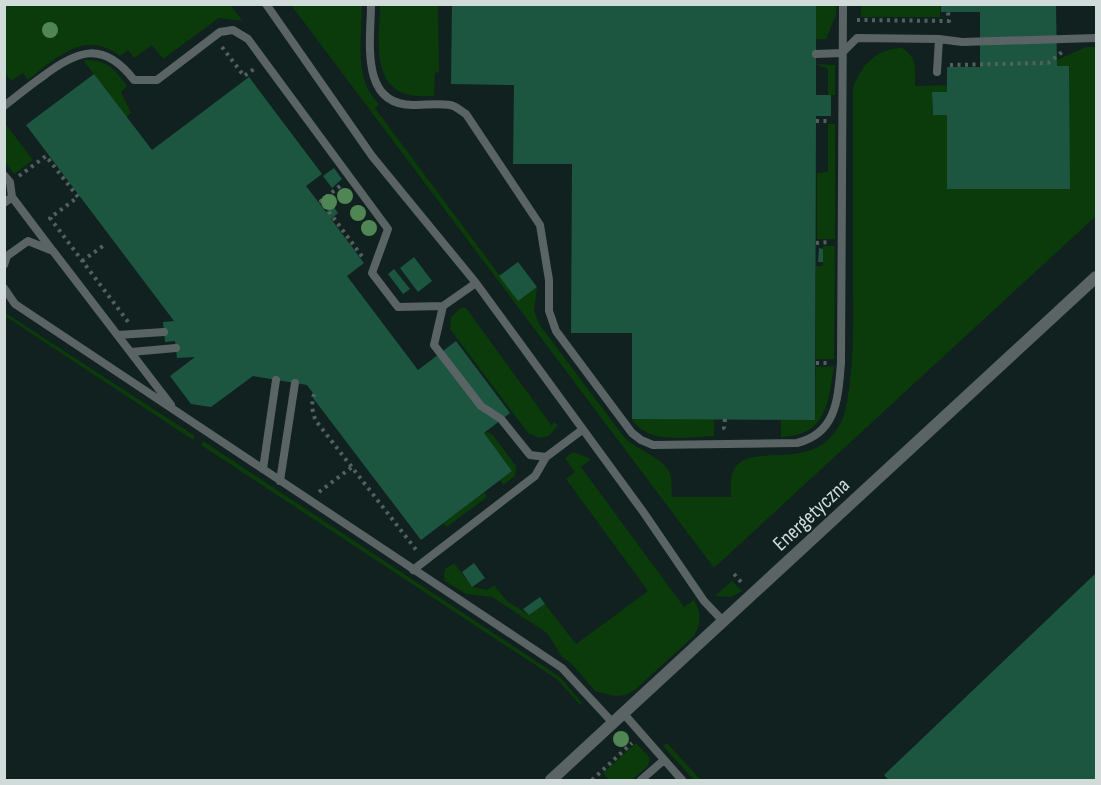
<svg xmlns="http://www.w3.org/2000/svg" width="1101" height="785" viewBox="0 0 1101 785" font-family="'Sofia Sans Condensed',sans-serif">
<style>
.green{fill:#0b3a0b}
.building{fill:#1c5640}
.lines{fill:none;stroke-linecap:round;stroke-linejoin:round}
.path{stroke:#52615f;stroke-width:4;stroke-dasharray:3 4.5;stroke-linecap:butt}
.lane{stroke:#5b6465;stroke-width:8}
.street{stroke:#5b6465;stroke-width:12}
.tree{fill:#4f8654}
.labels{text-anchor:middle;stroke-width:4.5;stroke-linejoin:round;paint-order:stroke}
.street-label{font-size:21px;fill:#d1dcda;stroke:#10211f}
</style>
<rect width="100%" height="100%" fill="#10211f"/>
<path class="green" d="M5,4L230,5L243,21L219,18L163,59L152,45L134,58L128,50L120,56C83,29 57,58 28,80L23,73L11,81L5,73Z
M291,5H362C362,38 353,79 379,104L375,108L518,300L537,287L534,311L539,324L624,437C636,450 668,459 671,477C672,483 671,490 672,497H731C731,490 730,482 732,474C746,435 815,480 842,420C847,410 847,399 849,389C854,355 853,323 853,289C853,222 853,155 853,88C861,65 877,48 902,48C918,58 915,69 915,86L947,85V92L932,93L933,115H947L948,189H1069V67L1057,66V60L1086,47H1096V216L714,568Z
M380,5H438L439,72L435,73L434,96C425,96 414,97 406,94C370,83 380,33 380,5Z
M816,5H836V15L826,39H816Z
M861,5H940V17H861Z
M83,60C108,60 113,67 127,86L121,92L131,113L126,117Z
M816,64L835,65V95H828V69Z
M4,122L33,160L14,174L5,162Z
M828,124H835V239H817V173L828,172Z
M823,246H835L834,359H816V266H823Z
M461,308H466L552,426L554,422L558,425L549,436L539,438L528,433L450,329L451,317Z
M4,312L195,436L193,440L5,316Z
M834,366C828,404 827,435 781,437V420L815,419L816,367Z
M632,419H714V436C688,437 647,445 632,419Z
M488,432L493,435L516,466L515,476L503,485L500,480L512,471L484,433Z
M203,441L560,677L582,703L580,705L558,680L201,445Z
M573,452L591,459L581,467L684,607L694,600C702,613 701,623 694,636L636,689L626,695L615,696L595,691L572,664L562,657L547,633L492,597L466,594L445,581L444,577L445,569L454,563L472,587L487,590L494,585L507,601L529,615L545,604L576,644L648,591L566,479L575,472L565,458Z
M484,492L487,497L447,527L443,523Z
M732,581L742,591L731,597L715,596Z
M636,743L650,758L648,766L632,780H609L603,773Z
M667,743L701,780H694L663,746Z"/>
<path class="building" d="M452,4H816V95H831V116H816L815,420L632,419V333H571L572,164H513L514,85L451,84Z
M941,4H1056L1057,66H1069L1070,189H947V115H933L932,92H947V67H980V12H941Z
M94,74L152,150L249,77L322,174L306,186L326,212L333,206L338,213L331,219L364,263L347,276L418,370L456,341L510,413L484,433L512,471L421,540L313,398L315,396L307,385L253,376L211,407L191,404L170,376L195,357L177,358L175,341L165,342L163,322L174,321L26,125Z
M334,168L342,179L332,188L323,176Z
M819,248L823,249V262H818Z
M414,257L432,281L418,292L400,268Z
M518,262L537,287L518,301L499,276Z
M394,269L410,289L403,294L388,274Z
M474,563L485,578L472,587L462,572Z
M1096,573V780H889L884,775Z
M540,597L545,604L529,615L523,609Z"/>
<g class="lines">
<path class="path" d="M857,20L949,21L948,12
M222,47L244,76L254,69
M950,65L1048,63L1062,52
M816,121H830
M19,176L46,156L78,197L50,218L129,323
M340,186L321,201L364,259
M816,243L829,242
M82,261L103,246
M816,363H829
M314,394C311,404 312,412 316,421L417,551
M725,419L724,428L726,430
M319,492L352,467
M734,574L742,583
M592,780L632,743"/>
<path class="lane" d="M266,4L372,156L476,283L644,513L704,601L723,621
M371,4C371,40 359,105 413,105C425,105 439,103 450,105C456,106 461,111 466,114L540,225L549,280V311L556,331L632,433L641,440L653,445L797,443C837,433 838,398 841,363L843,4
M816,54L842,53L857,38L939,39L962,42L1096,38
M937,72L939,39
M4,106C17,96 29,86 42,77C77,50 103,40 134,80H157L220,32L233,30L248,39L388,229L372,273L398,307L443,306L476,283
M4,175L10,182L12,197L4,203
M12,197L52,250
M4,265L7,256L28,241L53,251L171,405
M4,288L15,304L562,668L613,723
M443,306L434,345L481,406L501,419L530,455L546,457
M118,335L164,332
M131,352L176,348
M263,469L276,380
M280,481L295,383
M413,570L535,476L546,457L582,430
M624,714L682,780
M641,780L664,760"/>
<path class="street" d="M551,780L1096,277"/>
</g>
<g class="tree">
<circle cx="50" cy="30" r="8"/>
<circle cx="345" cy="196" r="8"/>
<circle cx="329" cy="202" r="8"/>
<circle cx="358" cy="213" r="8"/>
<circle cx="369" cy="228" r="8"/>
<circle cx="621" cy="739" r="8"/>
</g>
<g class="labels">
<g class="street-label">
<text transform="translate(811 514) rotate(-43)" y="7">Energetyczna</text>
</g>
</g>
<rect width="1101" height="785" fill="none" stroke="#d1dcda" stroke-width="12"/>
</svg>
